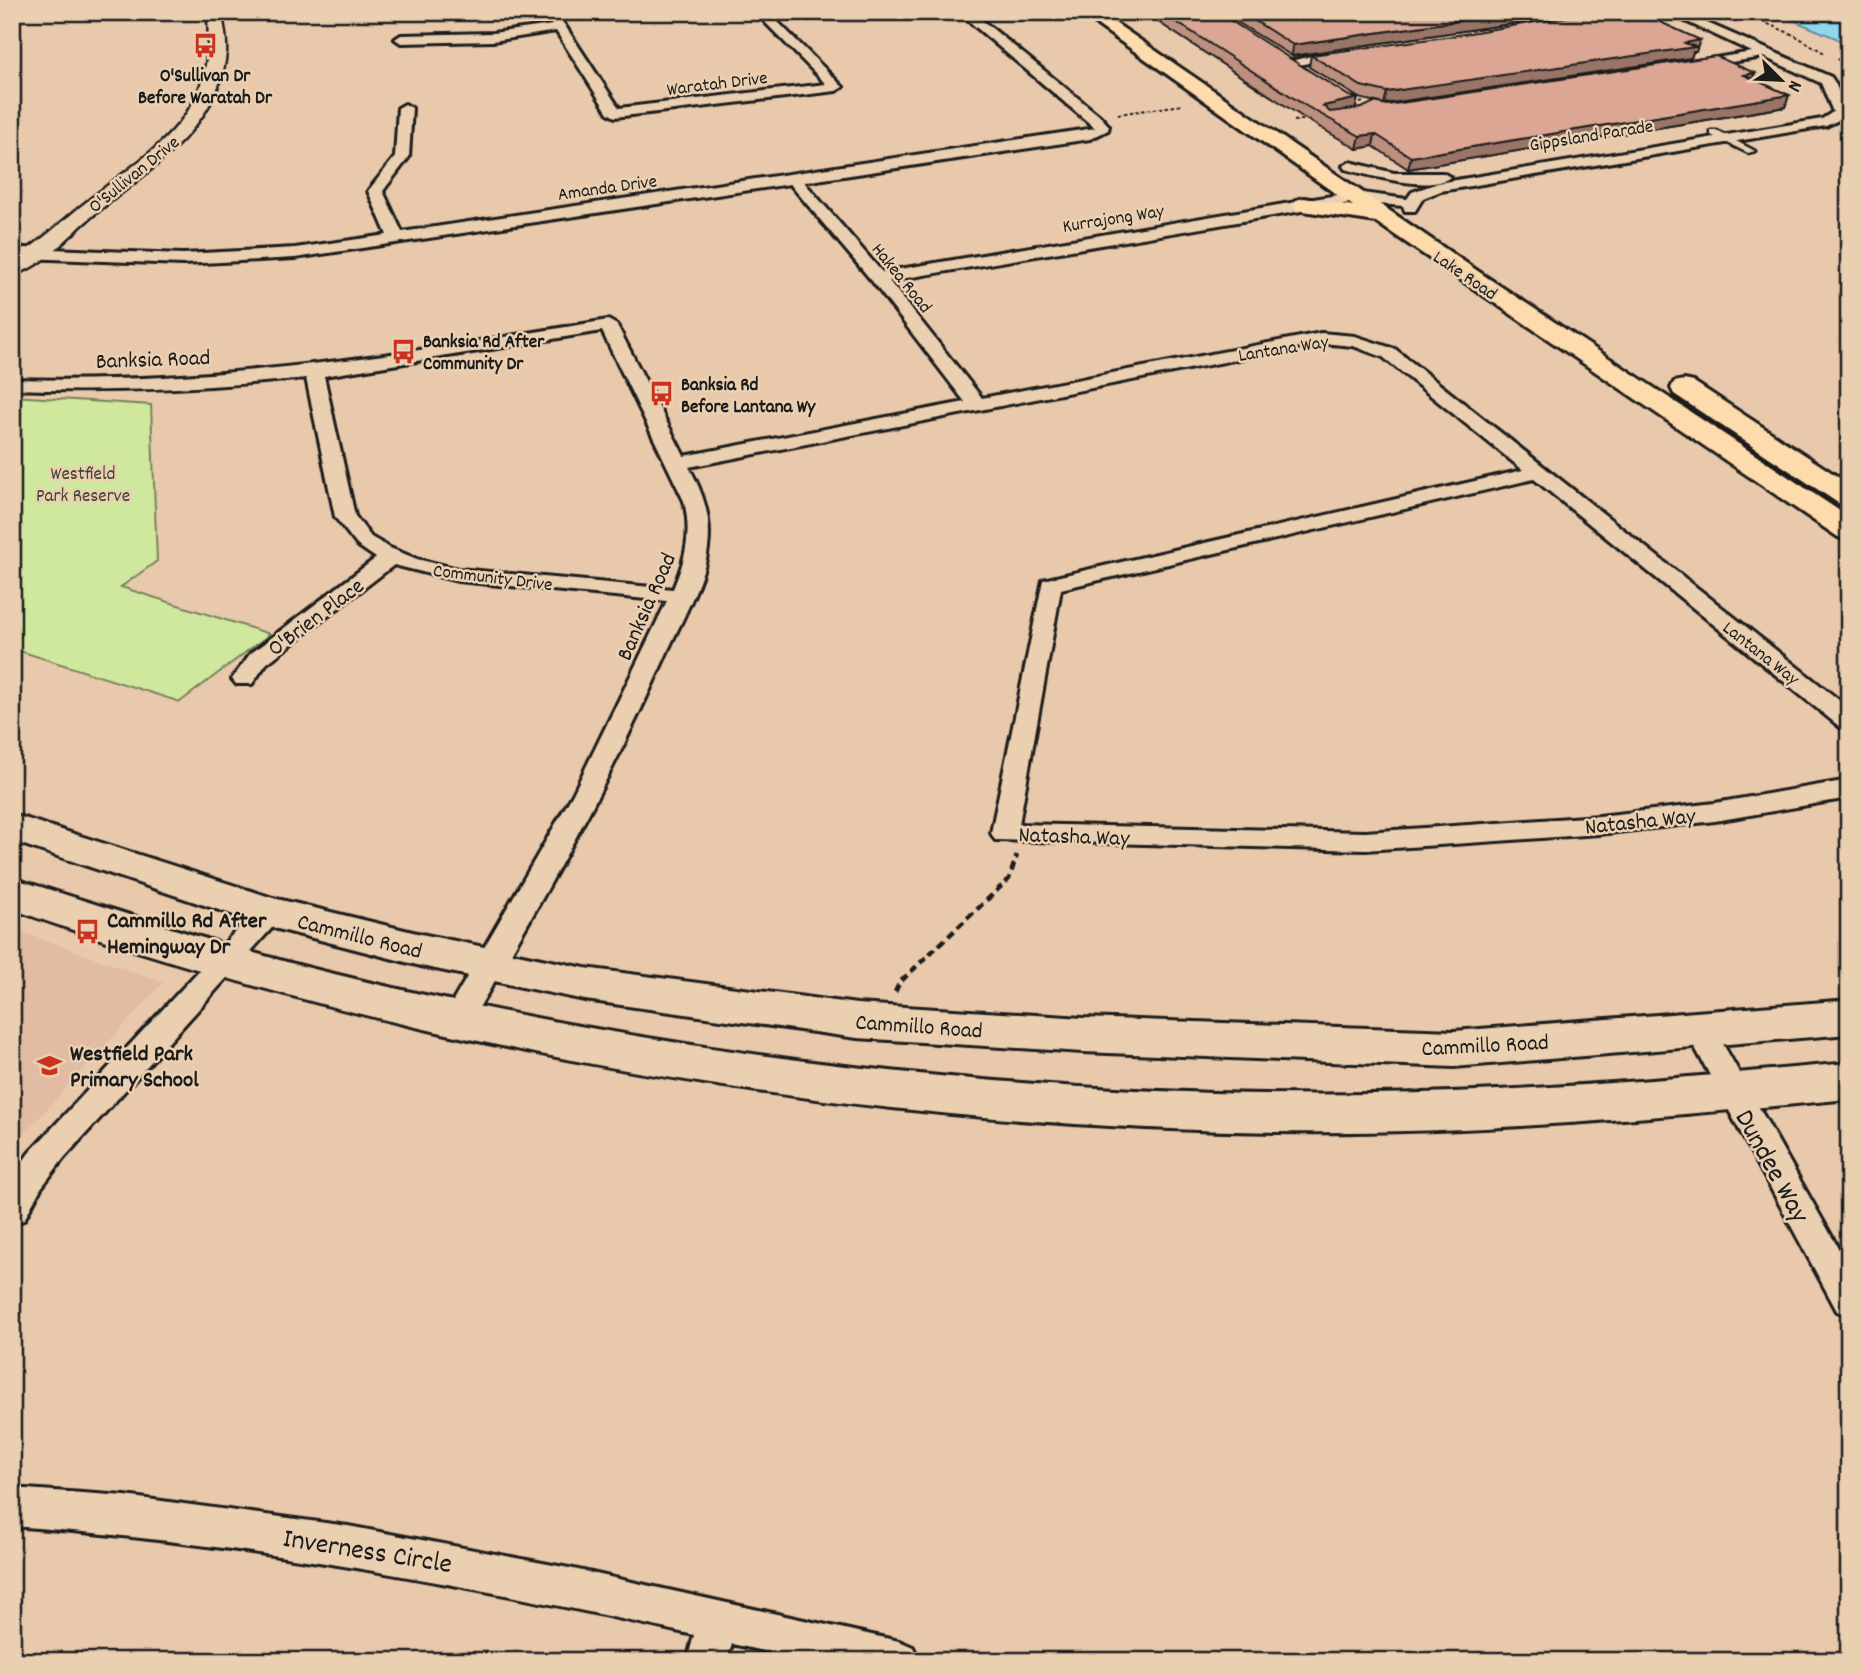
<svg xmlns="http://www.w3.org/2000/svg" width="1861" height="1673" viewBox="0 0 1861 1673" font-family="Dekko,sans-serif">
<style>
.built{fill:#e1bba2}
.green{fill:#cfe89d;stroke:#76825c;stroke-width:2}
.water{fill:#90d6f1;stroke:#628c9c;stroke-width:2}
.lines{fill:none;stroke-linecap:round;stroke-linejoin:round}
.service-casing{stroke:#1c1c1c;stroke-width:5}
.minor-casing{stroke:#1c1c1c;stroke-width:6}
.tertiary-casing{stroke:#1c1c1c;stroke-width:5}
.secondary-casing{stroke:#1c1c1c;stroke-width:6}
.primary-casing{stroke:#1c1c1c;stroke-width:6}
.path-far1{stroke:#1c1c1c;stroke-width:2;stroke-dasharray:3.5 2.5;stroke-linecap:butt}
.path{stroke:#1c1c1c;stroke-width:4.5;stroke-dasharray:8 5;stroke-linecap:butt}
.service{fill:#ead0b1;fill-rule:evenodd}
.minor{fill:#ead0b1;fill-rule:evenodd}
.tertiary{fill:#ead0b1;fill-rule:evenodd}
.secondary{fill:#ead0b1;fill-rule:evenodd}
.primary{fill:#fedbac;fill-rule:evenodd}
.wall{fill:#bc8f7f;stroke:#1c1c1c;stroke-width:2}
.shaded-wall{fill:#997468;stroke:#1c1c1c;stroke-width:2}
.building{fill:#dba694;stroke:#1c1c1c;stroke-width:2}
.labels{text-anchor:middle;stroke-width:5;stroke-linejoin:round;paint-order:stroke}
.far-poi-label{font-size:19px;font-weight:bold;fill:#1c1c1c;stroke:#ead0b1;text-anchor:start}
.far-street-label{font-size:19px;fill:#1c1c1c;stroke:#ead0b1}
.far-park-label{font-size:19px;fill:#404536;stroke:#ead0b1}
.street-label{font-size:23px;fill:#1c1c1c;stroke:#ead0b1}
.poi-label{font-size:23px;font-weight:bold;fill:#1c1c1c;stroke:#ead0b1;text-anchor:start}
.near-street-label{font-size:28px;fill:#1c1c1c;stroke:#ead0b1}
</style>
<rect width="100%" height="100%" fill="#e9c9ac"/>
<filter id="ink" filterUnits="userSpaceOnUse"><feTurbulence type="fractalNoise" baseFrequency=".0143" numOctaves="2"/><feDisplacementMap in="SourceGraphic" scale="14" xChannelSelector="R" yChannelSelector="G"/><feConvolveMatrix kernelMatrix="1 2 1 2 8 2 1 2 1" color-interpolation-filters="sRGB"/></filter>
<g filter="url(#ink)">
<path class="built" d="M12,928L163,983L12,1147Z"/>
<path class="green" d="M12,396L151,405L157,561L121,587L270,634L180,702L17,650L12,654Z"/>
<path class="water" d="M1773,12H1849V48L1836,38Z"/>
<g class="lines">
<defs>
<path id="service" d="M1711,131H1717L1755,151L1748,153L1711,135Z"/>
<path id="minor" d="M544,12H556L619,108L826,84L755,12H768L843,87L836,91L615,117L608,113L556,31L493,41L401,43L395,39L401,35L493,33L552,25Z
M958,12H972L1100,116L1109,126L1108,130L1090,139L804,182L882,272L1355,192L1407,199L1412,192L1438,183L1822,119L1833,112L1821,83L1764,57L1685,69V63L1752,52L1666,12H1682L1831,77C1839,87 1839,98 1847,107L1845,117L1826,126L1441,191L1423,198L1415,211H1405L1403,206L1355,202L889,281L982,398L1321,333L1355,336L1395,349L1849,708V729L1840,727L1534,479L1061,589L1019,824L1365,832L1599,816L1715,803L1849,780V798L1715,821L1599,834L1365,850L995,840L991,833L1043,580L1523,470L1383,357L1353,346L1321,343L689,467C703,493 712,518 708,548C704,582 679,625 665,657C608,785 539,907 467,1028L457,1032L447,1028L442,1020L573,794L667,601L458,581L394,565L266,664L252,684H236L232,679L250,654L376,558L357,545L335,517L306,378C208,388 111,393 12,389V379C216,385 408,353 608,320L617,325L684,456L965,402L872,281L790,184L295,258L183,264L24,258L16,253L24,248L183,254L295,248L387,235L368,191L395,157L398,108L405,104L412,108L409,157L383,191L402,232L1095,128ZM602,331L684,501C692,534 686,558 673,589L458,569L417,559L390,548L371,537L355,516L324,376Z
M1343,48L1349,52L1347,55L1289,67L1283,63Z
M1350,162L1394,173H1443L1450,177C1432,193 1367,175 1345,169L1343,166Z
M270,902L280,905L284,912L280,919L64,1158L41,1188L24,1220L12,1224V1177L29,1153L260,905Z
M1700,1017L1710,1021L1849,1267V1316L1837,1311L1685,1029L1690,1021Z
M12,1488L125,1496L348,1526L569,1568L899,1641L913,1647L919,1661H808L732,1644L727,1661H687L694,1635C468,1584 243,1543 12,1526Z"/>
<path id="tertiary" d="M203,12H221L222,15C224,27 227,41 226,53C218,131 144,172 90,218C67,237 42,268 12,275V260C40,243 63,220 89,200C160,144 215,118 208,17Z"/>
<path id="secondary" d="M12,814L273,898L421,934L585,968L857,1004L1083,1018L1454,1031L1849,1000V1034L1454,1067L1083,1052L857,1038L585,1000L421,966L270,927L12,841Z
M12,878C117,910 219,946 326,972C664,1055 1025,1099 1373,1094C1532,1092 1691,1077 1849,1063V1099C1659,1117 1469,1135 1279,1132C853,1126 414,1052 12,909Z"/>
<path id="primary" d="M1079,12H1099L1485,276L1849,517V540L1838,537L1376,222L1296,210L1293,205L1296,200L1304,198L1353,206Z
M1684,380L1694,382L1849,484V506L1838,503L1674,394L1671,388L1674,382Z"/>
</defs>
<use href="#service" class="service-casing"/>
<use href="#minor" class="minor-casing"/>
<use href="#tertiary" class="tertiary-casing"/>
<use href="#secondary" class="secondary-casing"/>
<use href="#primary" class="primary-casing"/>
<path class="path-far1" d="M1740,12L1796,36L1826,54
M1837,59L1849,65
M1360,103L1363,102
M1118,114L1182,105
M1294,121L1309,119"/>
<path class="path" d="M895,992L900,982L1009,879L1017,855"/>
<use href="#service" class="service"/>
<use href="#minor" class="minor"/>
<use href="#tertiary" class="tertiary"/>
<use href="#secondary" class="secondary"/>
<use href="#primary" class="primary"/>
</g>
<path class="wall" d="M1143,12H1217L1356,109L1387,105L1755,73L1753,79L1789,95L1785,107L1408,169L1373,146L1357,149L1304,118Z
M1221,12H1592L1292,56Z
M1693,52L1691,58L1384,104L1359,98L1309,67L1311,55L1696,52Z"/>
<path class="shaded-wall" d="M1519,12H1592L1292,56L1293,45Z
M1700,40L1696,52H1693L1691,58L1384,104L1387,92Z
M1755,73L1750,85L1744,75Z
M1789,95L1785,107L1408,169L1411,157Z
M1358,98L1355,111L1322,114L1323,106Z
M1375,134L1373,146L1357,149L1360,136Z"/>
<path class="building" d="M1161,12H1217L1349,96L1358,98L1323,106L1330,112L1362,108L1374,102L1387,105L1716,56L1755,73L1744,75L1789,95L1411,157L1375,134L1360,136L1306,106Z
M1241,12H1519L1293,45Z
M1596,12H1638L1700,40L1685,43L1695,47L1387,92L1361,86L1311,55L1446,37Z"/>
</g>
<defs>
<symbol id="bus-bare" viewBox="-9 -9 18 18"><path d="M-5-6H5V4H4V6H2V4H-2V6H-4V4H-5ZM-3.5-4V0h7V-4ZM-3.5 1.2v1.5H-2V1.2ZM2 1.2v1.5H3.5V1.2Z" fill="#c8321e" stroke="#ead0b1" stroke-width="2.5" paint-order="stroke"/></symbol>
<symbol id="school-bare" viewBox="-9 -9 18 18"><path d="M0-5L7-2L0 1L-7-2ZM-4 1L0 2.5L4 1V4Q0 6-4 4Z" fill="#c8321e" stroke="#ead0b1" stroke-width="2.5" paint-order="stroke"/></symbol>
</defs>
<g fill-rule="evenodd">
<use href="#bus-bare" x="188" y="28" width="35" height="35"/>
<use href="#bus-bare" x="386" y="334" width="35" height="35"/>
<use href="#bus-bare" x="644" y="376" width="35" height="35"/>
<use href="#bus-bare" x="70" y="914" width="35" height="35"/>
<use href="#school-bare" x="32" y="1048" width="35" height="35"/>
</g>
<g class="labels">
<g class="far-poi-label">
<text x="205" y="81" text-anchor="middle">O'Sullivan Dr<tspan x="205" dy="22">Before Waratah Dr</tspan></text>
<text x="423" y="347">Banksia Rd After<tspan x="423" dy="22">Community Dr</tspan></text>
<text x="681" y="390">Banksia Rd<tspan x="681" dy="22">Before Lantana Wy</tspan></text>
</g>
<g class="far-street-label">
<text transform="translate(717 82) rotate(-7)" y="7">Waratah Drive</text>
<text transform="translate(1591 134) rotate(-9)" y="7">Gippsland Parade</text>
<text transform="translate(133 173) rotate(-39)" y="7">O'Sullivan Drive</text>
<text transform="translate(607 186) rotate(-8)" y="7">Amanda Drive</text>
<text transform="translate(1113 217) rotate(-9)" y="7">Kurrajong Way</text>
<text transform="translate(1466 274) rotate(34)" y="7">Lake Road</text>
<text transform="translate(903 277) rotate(51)" y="7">Hakea Road</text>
<text transform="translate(1283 347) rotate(-9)" y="7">Lantana Way</text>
<text transform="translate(493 576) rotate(7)" y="7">Community Drive</text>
<text transform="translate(1762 652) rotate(38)" y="7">Lantana Way</text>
</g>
<g class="far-park-label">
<text x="83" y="479">Westfield<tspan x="83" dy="22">Park Reserve</tspan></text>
</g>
<g class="street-label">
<text transform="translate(153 358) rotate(-2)" y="8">Banksia Road</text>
<text transform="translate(645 606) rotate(-66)" y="8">Banksia Road</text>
<text transform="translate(315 616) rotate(-37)" y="8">O'Brien Place</text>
<text transform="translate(1640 820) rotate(-6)" y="8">Natasha Way</text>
<text transform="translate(1074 835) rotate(2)" y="8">Natasha Way</text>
<text transform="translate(360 935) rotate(14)" y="8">Cammillo Road</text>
<text transform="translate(919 1025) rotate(4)" y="8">Cammillo Road</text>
<text transform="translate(1485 1044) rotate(-3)" y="8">Cammillo Road</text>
</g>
<g class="poi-label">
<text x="107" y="927">Cammillo Rd After<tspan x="107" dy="26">Hemingway Dr</tspan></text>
<text x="70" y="1060">Westfield Park<tspan x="70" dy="26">Primary School</tspan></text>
</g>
<g class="near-street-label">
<text transform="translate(1774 1165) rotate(61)" y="10">Dundee Way</text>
<text transform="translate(368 1549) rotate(9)" y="10">Inverness Circle</text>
</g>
</g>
<rect width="1861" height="1673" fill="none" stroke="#ead0b1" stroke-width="42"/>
<rect x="21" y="21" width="1819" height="1631" fill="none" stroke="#1c1c1c" stroke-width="2.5" filter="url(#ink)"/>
<g transform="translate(1781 80) rotate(114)" stroke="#ead0b1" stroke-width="5" paint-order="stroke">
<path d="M0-5L12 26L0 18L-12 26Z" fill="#1c1c1c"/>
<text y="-10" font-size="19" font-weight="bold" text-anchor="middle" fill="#1c1c1c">N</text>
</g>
</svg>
